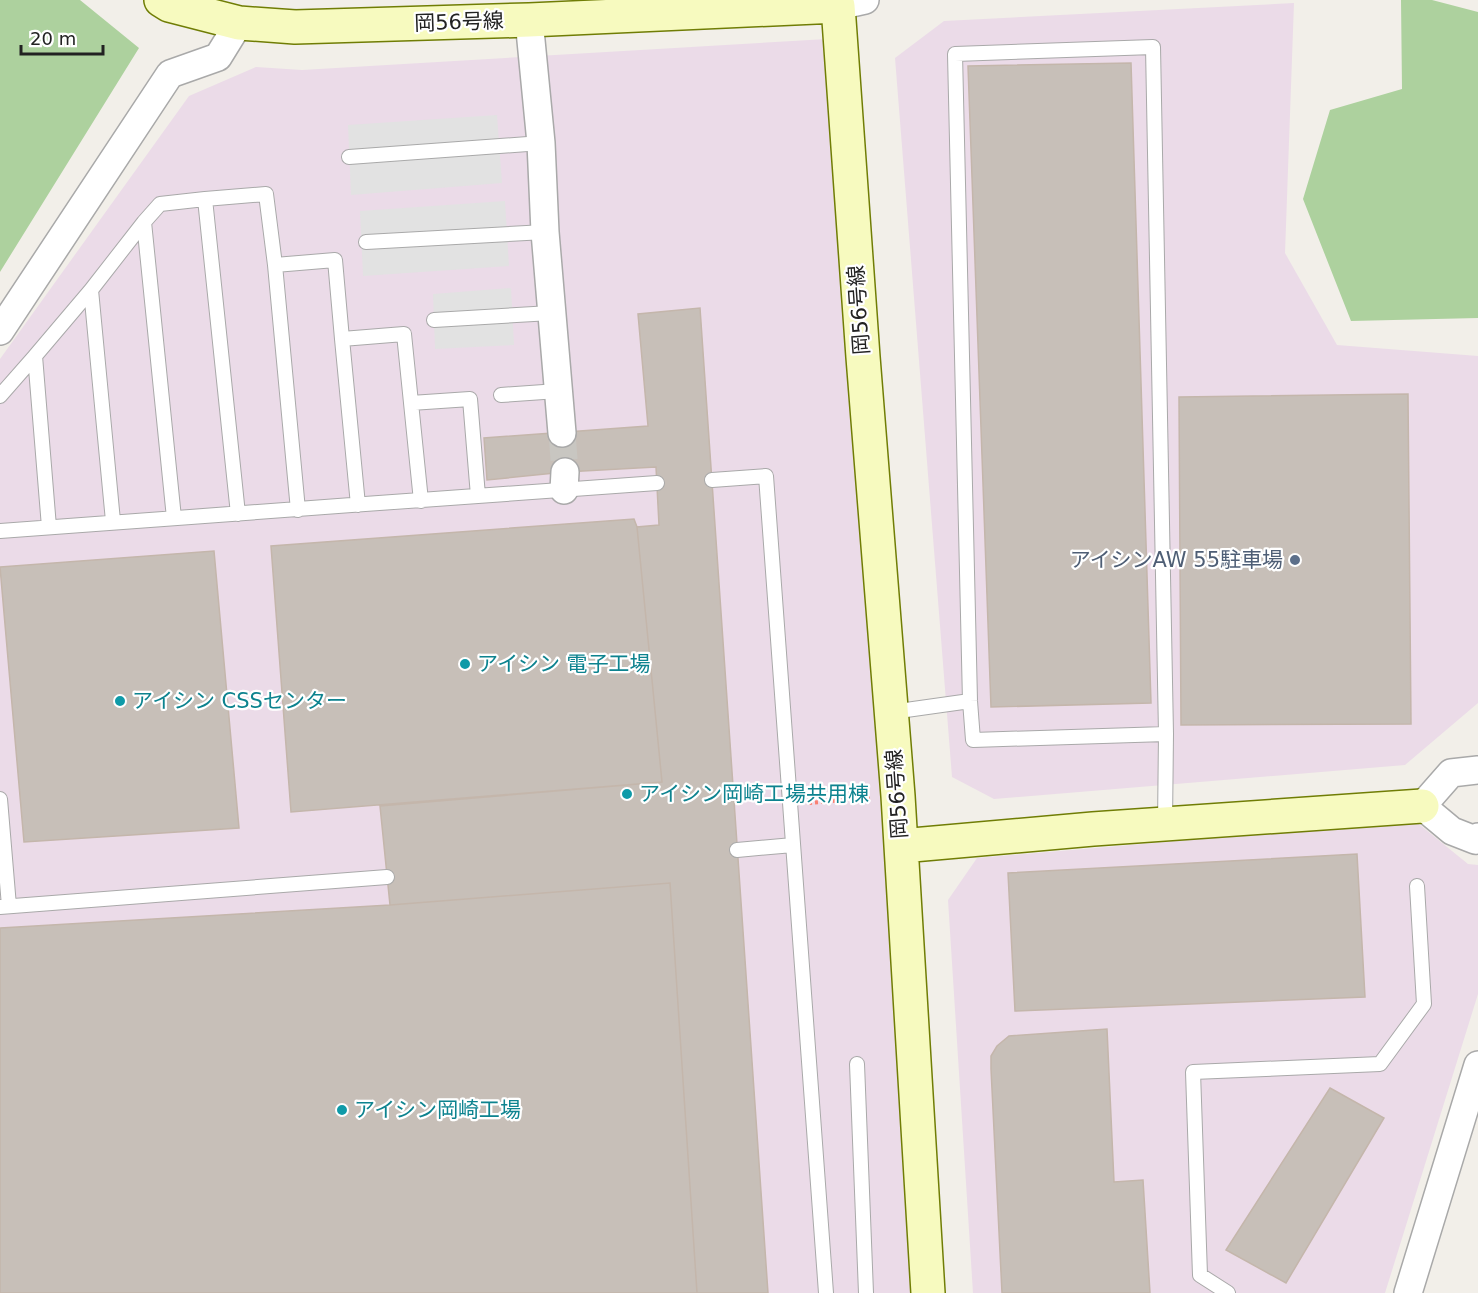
<svg xmlns="http://www.w3.org/2000/svg" width="1478" height="1293" viewBox="0 0 1478 1293" font-family="'DejaVu Sans','Noto Sans JP',sans-serif">
<style>
.industrial{fill:#ebdbe8}
.forest{fill:#add19e}
.parking{fill:#e2e2e2}
.building{fill:#c7bfb8;stroke:#c4b6ab;stroke-width:1.5}
.lines{fill:none;stroke-linecap:round;stroke-linejoin:round}
.street-tunnel{stroke:#c8c6c1;stroke-width:27;stroke-dasharray:27 14;stroke-linecap:butt}
.lane-casing{stroke:#a9a9a9;stroke-width:16}
.street-casing{stroke:#a9a9a9;stroke-width:30}
.secondary-casing{stroke:#707d05;stroke-width:36}
.path{stroke:#fa8072;stroke-width:4;stroke-dasharray:3 3;stroke-linecap:butt}
.lane{stroke:#fff;stroke-width:14}
.street{stroke:#fff;stroke-width:27}
.secondary{stroke:#f7fabf;stroke-width:33}
.service-dot{fill:#5c6f8a;stroke:#fff;stroke-width:2}
.culture-dot{fill:#0f9aa8;stroke:#fff;stroke-width:2}
.labels{text-anchor:middle;stroke-width:4.5;stroke-linejoin:round;paint-order:stroke}
.street-label{font-size:21px;fill:#222;stroke:#fff}
.service-label{font-size:21px;fill:#4e5e75;stroke:#fff;text-anchor:end}
.culture-label{font-size:21px;fill:#0d838f;stroke:#fff;text-anchor:start}
</style>
<rect width="100%" height="100%" fill="#f2efe9"/>
<path class="industrial" d="M1294,3L1285,253L1337,345L1478,356V703L1405,765L994,799L952,777L895,58L944,21Z
M827,39L918,1293H0V359L189,96L256,67L302,70Z
M1415,821L1468,864L1478,865V994L1385,1293H973L948,900L977,858Z"/>
<path class="forest" d="M0,0H80L139,48L0,272Z
M1401,0H1432L1478,12V318L1351,321L1303,199L1330,110L1402,89Z"/>
<path class="parking" d="M497,115L502,183L351,195L348,125Z
M505,201L509,266L363,276L360,211Z
M511,288L514,345L435,349L433,294Z"/>
<path class="building" d="M1131,63L1151,703L991,707L968,66Z
M700,308L768,1293H697L670,883L390,905L380,806L662,782L637,527L659,525L656,467L565,472L487,480L484,438L648,426L638,314Z
M1408,394L1411,724L1181,725L1179,397Z
M634,519L637,527L662,782L291,812L271,546Z
M214,551L239,828L24,842L0,567Z
M1357,854L1365,997L1015,1011L1008,873Z
M670,883L697,1293H0V928L390,905Z
M1107,1029L1114,1182L1143,1180L1150,1293H1002L991,1069V1056L997,1046L1009,1036Z
M1330,1088L1384,1118L1286,1283L1226,1250Z"/>
<g class="lines">
<path class="street-tunnel" d="M562,433L565,472"/>
<defs>
<path id="lane" d="M349,157L541,143
M144,222L174,518
M366,242L545,232
M91,290L113,521
M434,320L551,313
M501,395L558,391
M0,396L35,356
M411,403L470,399L478,496
M712,480L766,476L826,1293
M358,505L342,339L404,334L421,501
M298,510L275,265L335,260L342,339
M238,514L205,199L266,194L275,265
M49,527L35,356L91,290L144,222L160,204L205,199
M0,531C219,513 438,500 657,483
M892,712L970,701
M0,799L9,906
M1165,824L1166,734L1153,47L955,54L970,701L973,740L1166,734
M737,850L793,845
M0,907L387,877
M857,1064L866,1293
M1228,1293L1200,1275L1193,1072L1380,1064L1424,1004L1417,886"/>
<path id="street" d="M838,6L865,0
M529,20L541,143L545,232L562,433
M0,331L170,74L218,57L239,23
M564,490L565,472
M1478,770L1451,773L1422,806L1452,831L1475,840L1478,837
M1408,1293L1478,1065"/>
<path id="secondary" d="M161,0L169,5L239,23L295,27L529,20L838,6L863,357L898,796L928,1293
M901,846L1093,829L1422,806"/>
</defs>
<use href="#lane" class="lane-casing"/>
<use href="#street" class="street-casing"/>
<use href="#secondary" class="secondary-casing"/>
<path class="path" d="M809,803L870,798"/>
<use href="#lane" class="lane"/>
<use href="#street" class="street"/>
<use href="#secondary" class="secondary"/>
</g>
<circle class="service-dot" cx="1295" cy="560" r="6"/>
<g class="culture-dot">
<circle cx="465" cy="664" r="6"/>
<circle cx="120" cy="701" r="6"/>
<circle cx="627" cy="794" r="6"/>
<circle cx="342" cy="1110" r="6"/>
</g>
<g class="labels">
<g class="street-label">
<text transform="translate(459 22) rotate(-2)" y="7">岡56号線</text>
<text transform="translate(859 310) rotate(-94)" y="7">岡56号線</text>
<text transform="translate(897 794) rotate(-94)" y="7">岡56号線</text>
</g>
<g class="service-label">
<text x="1283" y="567">アイシンAW 55駐車場</text>
</g>
<g class="culture-label">
<text x="477" y="671">アイシン 電子工場</text>
<text x="132" y="708">アイシン CSSセンター</text>
<text x="639" y="801">アイシン岡崎工場共用棟</text>
<text x="354" y="1117">アイシン岡崎工場</text>
</g>
</g>
<path d="M21 45v9h82v-9" fill="none" stroke="#222222" stroke-width="3"/>
<text x="30" y="45" font-size="18" fill="#222222" stroke="#ffffff" stroke-width="4.5" paint-order="stroke">20 m</text>
</svg>
